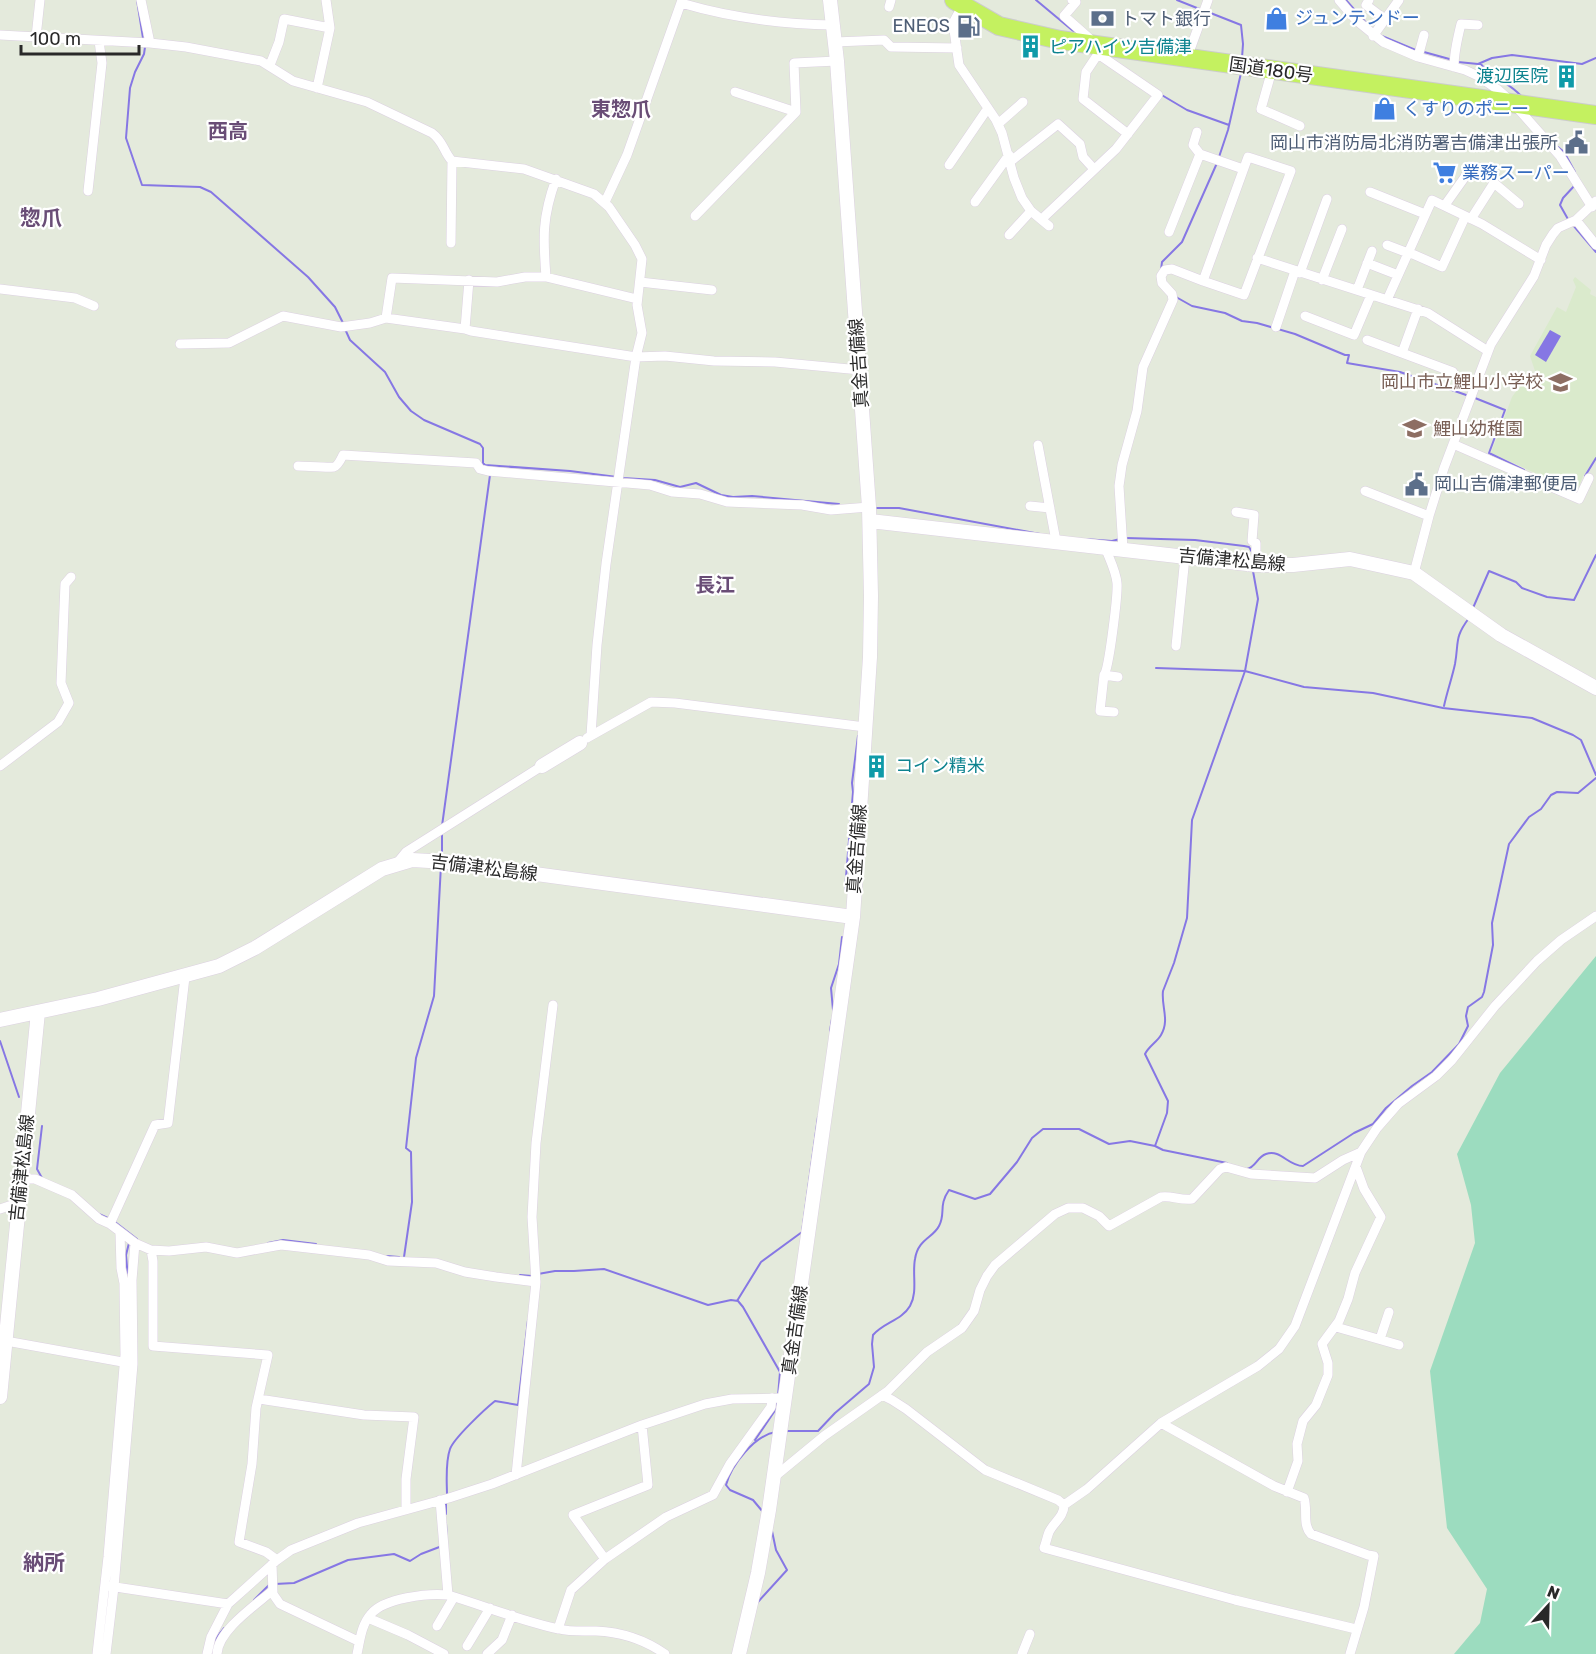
<svg xmlns="http://www.w3.org/2000/svg" width="1596" height="1654" viewBox="0 0 1596 1654" font-family="Rubik,'Noto Sans JP',sans-serif">
<style>
.education{fill:#daeacc}
.green{fill:#9cdcbf}
.water{fill:#8677e4}
.lines{fill:none;stroke-linecap:round;stroke-linejoin:round}
.stream{stroke:#8677e4;stroke-width:2}
.street-casing{stroke:#dcd1e1;stroke-width:10}
.secondary-casing{stroke:#dcd1e1;stroke-width:15}
.highway-casing{stroke:#ccc;stroke-width:20}
.street{stroke:#fff;stroke-width:9}
.secondary{stroke:#fff;stroke-width:14}
.highway{stroke:#c4f160;stroke-width:18}
.labels{text-anchor:middle;stroke-width:4.5;stroke-linejoin:round;paint-order:stroke}
.shop-label{font-size:18px;fill:#366cbe;stroke:#fff;text-anchor:start}
.service-label{font-size:18px;fill:#4e5e75;stroke:#fff;text-anchor:start}
.culture-label{font-size:18px;fill:#0d838f;stroke:#fff;text-anchor:start}
.street-label{font-size:18px;fill:#292929;stroke:#fff}
.education-label{font-size:18px;fill:#785e54;stroke:#fff;text-anchor:end}
.neighbourhood-label{font-size:20px;font-weight:bold;fill:#694d76;stroke:#fff}
.quarter-label{font-size:21px;font-weight:bold;fill:#694d76;stroke:#fff}
</style>
<rect width="100%" height="100%" fill="#e4eadc"/>
<path class="education" d="M1575,277L1591,290L1590,294L1596,297V457L1583,476L1577,492L1491,453L1512,397L1517,390L1536,374L1530,356L1557,307L1566,312L1576,287L1573,280Z"/>
<path class="green" d="M1596,956V1654H1454L1480,1623L1487,1589L1447,1528L1430,1371L1475,1243L1471,1205L1457,1154L1500,1073Z"/>
<path class="water" d="M1550,330L1561,336L1546,362L1535,355Z"/>
<g class="lines">
<path class="stream" d="M137,0L143,38
M1036,0L1078,35
M1177,0L1202,10
M1346,0L1368,25
M1208,12L1241,25L1243,44L1242,58
M1382,36L1418,51
M145,47L144,54L135,72L130,88L126,138L142,185L200,187L211,192L308,277L335,307L343,323
M1424,52L1453,60
M1458,62L1478,64L1492,58L1512,55L1582,64L1596,58
M1480,63C1491,78 1509,82 1521,96
M1160,94L1187,110L1229,125
M1558,147L1564,152L1575,172
M1219,157L1228,130L1241,73
M1569,221L1560,205L1563,198L1576,184
M1573,225L1596,252
M1161,270L1162,262L1182,242L1217,163
M1176,297L1192,306L1225,313L1242,321L1257,323L1295,334L1345,355H1349L1347,363L1400,372L1469,396
M345,329L350,340L385,372L399,397L411,411L424,420L480,444L483,448V463L485,465L570,471L617,477
M1475,398L1505,410L1489,453L1524,470
M1585,476L1596,458
M623,478L655,480L680,487L696,483L721,495L733,497L752,496L839,504
M877,508H899L1040,534
M1126,538L1195,540L1244,546L1249,547L1252,552
M1084,539L1112,541L1120,539
M1473,608L1489,571L1516,582L1522,588L1547,597L1574,600L1596,555
M1156,668L1245,671L1304,687L1373,693L1443,708L1532,718L1573,735L1581,740L1596,775
M1444,706C1447,692 1452,678 1455,664C1459,642 1454,638 1469,618
M442,826L490,475
M442,855V832
M845,889L853,792L852,783L858,736
M833,1010L831,988L839,964L842,937
M830,1031L832,1019
M0,1041L19,1097
M42,1126L37,1169L42,1178
M1155,1146L1163,1150L1227,1163
M1247,1169C1256,1167 1257,1157 1266,1154C1281,1149 1288,1166 1303,1166L1354,1133L1373,1124L1386,1108L1412,1086L1432,1072L1459,1044L1468,1026L1466,1016L1468,1007L1482,997L1484,992L1493,945L1492,923L1509,844L1529,817L1541,809L1551,795L1557,792L1578,793L1596,778
M99,1214L110,1219
M115,1222L137,1239
M268,1243L283,1240L316,1244
M387,1256L399,1257
M404,1257L412,1202L411,1152L406,1148L416,1058L434,996L441,865
M538,1274L555,1271H574L604,1269L708,1305L731,1300L738,1301L743,1307L780,1372L778,1396
M520,1275L532,1276
M128,1278L126,1255L129,1243
M737,1301L761,1262L802,1232L818,1117
M784,1431H818L835,1413L869,1384L874,1367L872,1344L873,1335C883,1323 902,1320 910,1306C918,1292 912,1274 915,1259C918,1239 933,1238 939,1226C946,1213 938,1206 949,1190L975,1199L990,1194L1017,1162L1032,1138L1043,1129H1079L1109,1144L1130,1141L1155,1146L1167,1113L1168,1101L1145,1054C1149,1046 1157,1042 1161,1035C1170,1020 1161,1006 1163,991L1174,963L1187,918L1192,820L1245,671L1258,599L1253,571
M755,1440L774,1412L777,1402
M447,1496C447,1482 445,1463 450,1449C454,1438 485,1409 495,1401L518,1405L528,1320
M763,1512L753,1500L730,1490L726,1485C731,1465 755,1435 776,1432
M446,1514V1502
M446,1523L447,1544
M275,1584L294,1583L348,1560L394,1554L410,1561L421,1554L442,1546
M254,1600L269,1585
M757,1603L787,1570L776,1550L772,1531
M105,1619L109,1589
M212,1654L217,1637L224,1628"/>
<defs>
<path id="street" d="M141,0L150,43
M1072,0L1076,2L1064,16L1089,38L1090,44
M1339,0L1356,20L1383,42L1418,57L1465,70L1478,76L1497,89L1513,103L1560,156L1592,207
M1369,0L1366,5L1386,20
M681,3C731,18 781,24 833,25
M963,5L953,23L959,65L996,120L1002,133L1014,178L1022,198L1031,211L1049,226
M889,7L891,0
M0,35L150,43L186,47L261,61L293,81L367,102L432,133C444,142 443,151 452,161L524,169L594,194L609,207L635,245L642,259L637,305L642,333L636,357L606,564L597,645L591,735
M1373,36L1399,0
M36,37L40,0
M835,42L884,40L891,47L957,48
M1098,54L1086,72L1083,99L1128,134
M1418,57L1424,35
M1187,58L1208,0
M270,65L279,42L284,19L330,28L326,0
M1454,67C1454,54 1458,36 1461,24L1478,25
M1272,70L1261,109L1300,126
M317,88L330,28
M735,92L796,112
M998,124L1023,102
M1197,132L1193,145L1200,154L1243,169
M1248,157L1291,171L1244,295L1203,281Z
M1011,161L1058,124L1080,144L1083,157L1094,169
M949,165L988,108
M88,191L102,63L99,41
M1370,192L1425,214
M605,202L627,155L682,0
M975,202L1009,155
M1445,205L1467,174
M695,216L796,112L794,63L837,61
M1045,216L1116,149L1158,95L1098,54L1100,46
M1471,219L1494,183L1519,204
M1576,220L1596,245
M1169,232L1200,154
M1009,235L1031,211
M451,243L452,161
M1387,245L1408,253
M1408,252L1442,267L1465,217
M1257,258L1428,313L1488,351
M1367,263L1398,275
M1300,273L1327,199
M546,277C543,238 542,217 556,179
M469,280L465,329L471,331L636,357L665,356L714,361L775,362L860,370
M1322,280L1342,229
M640,282L712,290
M0,289L75,298L94,306
M1357,290L1372,251
M1387,300L1432,200L1482,224L1541,260
M1305,316L1354,335L1371,295
M386,318L465,329
M1276,327L1295,271
M1367,340L1453,372
M180,344L229,343L283,316L341,327L370,323L386,318L392,278L497,282L525,277H546L637,299
M1402,353L1418,309
M1453,444L1579,499L1589,478
M1038,445L1056,541
M298,466C304,466 331,468 334,467C338,466 341,459 343,455L476,463L480,469L488,471L650,485L672,492L700,494L727,502L802,505L831,510L869,507
M1365,491L1429,516
M1030,506L1050,508
M1236,512L1254,515L1252,541L1256,543V565
M1105,547C1109,558 1116,571 1117,583C1118,594 1109,669 1104,675L1100,711L1114,712
M1123,549L1119,486L1122,465L1137,411L1143,367L1173,300L1172,294L1162,283L1161,276L1165,270L1172,269L1203,281
M1414,573L1429,516L1444,468L1491,344L1534,276L1546,245L1553,234L1558,228L1576,220L1596,201
M1176,646L1185,557
M1104,675L1118,677
M587,738L651,702L675,703L865,727
M0,766L58,722L69,703L61,683L65,584L71,577
M397,863L406,852L542,766
M21,1179H35L72,1195L99,1219L110,1224L135,1243L151,1250L169,1251L206,1247L237,1253L281,1245L369,1255L388,1261L436,1263L465,1272L496,1277L536,1282
M0,1209L18,1203
M110,1224L155,1125L168,1123L185,977
M151,1250L153,1261V1346L268,1355L256,1408L252,1464L239,1542L266,1552L277,1560
M1336,1327L1399,1345
M1380,1339L1389,1312
M0,1340L128,1363
M882,1395L892,1400L906,1409L985,1470L1058,1500L1064,1505
M259,1399L364,1415L414,1417L406,1479V1509
M1161,1423L1274,1486L1304,1498C1308,1510 1302,1524 1311,1534L1368,1555L1374,1556L1364,1607L1350,1654
M516,1475L536,1282L532,1217L536,1143L553,1005
M773,1478L824,1436L888,1391L927,1352L962,1328L974,1311L980,1290L987,1276L995,1265L1055,1214L1068,1208H1083L1099,1216L1109,1226L1161,1197C1171,1195 1181,1201 1192,1199L1220,1169L1226,1167L1251,1174L1315,1178L1343,1160L1361,1152
M1287,1492L1298,1461L1297,1444L1303,1421L1316,1405L1328,1375V1363L1322,1344L1339,1321L1348,1299L1355,1273L1381,1217L1364,1189L1356,1167
M440,1500L448,1595
M605,1559L573,1515L648,1485L642,1425
M272,1564L273,1594L280,1604L358,1641
M109,1586L228,1604
M368,1618L408,1635L444,1654
M437,1626L454,1597
M558,1629L571,1590L605,1559L666,1517L713,1495L730,1464L771,1407L772,1398
M1356,1629L1235,1600L1044,1548C1046,1543 1047,1537 1049,1532C1054,1522 1064,1517 1064,1505L1087,1489L1161,1423L1258,1366L1279,1349L1295,1326L1361,1152L1377,1128L1398,1104L1436,1076L1452,1060L1495,1006L1537,961L1561,940L1596,916
M467,1646L490,1608
M97,1654L108,1557L125,1355L124,1283L121,1268L120,1232
M106,1654L114,1587L133,1364L132,1280L135,1243
M207,1654L211,1637L228,1604L277,1560L291,1550L358,1523L449,1498L492,1484L642,1425L705,1404L732,1399L785,1398
M217,1654C218,1630 256,1605 273,1590
M357,1654C360,1641 361,1625 371,1614C384,1598 428,1593 448,1595C485,1606 521,1621 559,1629C571,1632 583,1631 596,1631C620,1632 645,1640 665,1654
M487,1654L502,1640L512,1615
M1022,1654L1030,1634"/>
<path id="secondary" d="M870,521L1256,565H1293L1350,559L1414,573L1501,635L1596,688
M542,766L580,743
M0,1020L98,999L219,966L255,948L382,869L412,860L447,862L853,917
M0,1397L38,1012
M739,1654L758,1573L769,1510L853,917L870,657L871,596L869,507L837,61L830,0"/>
<path id="highway" d="M954,0L999,26L1060,40L1596,115"/>
</defs>
<use href="#street" class="street-casing"/>
<use href="#secondary" class="secondary-casing"/>
<use href="#highway" class="highway-casing"/>
<use href="#street" class="street"/>
<use href="#secondary" class="secondary"/>
<use href="#highway" class="highway"/>
</g>
<defs>
<symbol id="shop-bare" viewBox="-9 -9 18 18"><path d="M-5-2.5h2.3a2.7 3.5 0 0 1 5.4 0H5L5.5 6h-11ZM-1.5-2.5h3a1.5 2.3 0 0 0-3 0Z" fill="#3f7fe0" stroke="#fff" stroke-width="2.5" paint-order="stroke"/></symbol>
<symbol id="bank-bare" viewBox="-9 -9 18 18"><path d="M-6-4H6V4H-6ZM0-2.3a2.3 2.3 0 1 0 0 4.6a2.3 2.3 0 1 0 0-4.6Z" fill="#5c6f8a" stroke="#fff" stroke-width="2.5" paint-order="stroke"/></symbol>
<symbol id="fuel-bare" viewBox="-9 -9 18 18"><path d="M-5.5-6h7V0h2V4h1.3V-2.5L3-4.5l.8-.8L6-3V5H2.5V1h-1V6h-7ZM-4.2-4.7v3.2H.2V-4.7Z" fill="#5c6f8a" stroke="#fff" stroke-width="2.5" paint-order="stroke"/></symbol>
<symbol id="building-bare" viewBox="-9 -9 18 18"><path d="M-4-6H4V6H1V3H-1V6H-4ZM-2.5-4.3h1.7v1.8h-1.7ZM.8-4.3h1.7v1.8H.8ZM-2.5-1h1.7V.8h-1.7ZM.8-1h1.7V.8H.8Z" fill="#0f9aa8" stroke="#fff" stroke-width="2.5" paint-order="stroke"/></symbol>
<symbol id="civic-bare" viewBox="-9 -9 18 18"><path d="M-.6-6.5H3V-4.5H.6V-3L4-1V1h2V6H-6V1h2V-1L-.6-3ZM-1.2 2.5V6h2.4V2.5Z" fill="#5c6f8a" stroke="#fff" stroke-width="2.5" paint-order="stroke"/></symbol>
<symbol id="supermarket-bare" viewBox="-9 -9 18 18"><path d="M-6-5.5h2.5l.6 2H6L4.5 2H-2.5L-4.4-4H-6ZM-1.5 3.2a1.3 1.3 0 1 0 .1 0ZM3 3.2a1.3 1.3 0 1 0 .1 0Z" fill="#3f7fe0" stroke="#fff" stroke-width="2.5" paint-order="stroke"/></symbol>
<symbol id="school-bare" viewBox="-9 -9 18 18"><path d="M0-5L7-2L0 1L-7-2ZM-4 1L0 2.5L4 1V4Q0 6-4 4Z" fill="#8d6e63" stroke="#fff" stroke-width="2.5" paint-order="stroke"/></symbol>
</defs>
<g fill-rule="evenodd">
<use href="#shop-bare" x="1260" y="2" width="33" height="33"/>
<use href="#bank-bare" x="1086" y="2" width="33" height="33"/>
<use href="#fuel-bare" x="952" y="10" width="33" height="33"/>
<use href="#building-bare" x="1014" y="30" width="33" height="33"/>
<use href="#building-bare" x="1550" y="60" width="33" height="33"/>
<use href="#shop-bare" x="1368" y="92" width="33" height="33"/>
<use href="#civic-bare" x="1560" y="126" width="33" height="33"/>
<use href="#supermarket-bare" x="1428" y="156" width="33" height="33"/>
<use href="#school-bare" x="1544" y="366" width="33" height="33"/>
<use href="#school-bare" x="1398" y="412" width="33" height="33"/>
<use href="#civic-bare" x="1400" y="468" width="33" height="33"/>
<use href="#building-bare" x="860" y="750" width="33" height="33"/>
</g>
<g class="labels">
<g class="shop-label">
<text x="1295" y="24">ジュンテンドー</text>
<text x="1403" y="115">くすりのポニー</text>
<text x="1462" y="179">業務スーパー</text>
</g>
<g class="service-label">
<text x="1121" y="25">トマト銀行</text>
<text x="950" y="32" text-anchor="end">ENEOS</text>
<text x="1558" y="149" text-anchor="end">岡山市消防局北消防署吉備津出張所</text>
<text x="1434" y="490">岡山吉備津郵便局</text>
</g>
<g class="culture-label">
<text x="1049" y="53">ピアハイツ吉備津</text>
<text x="1548" y="82" text-anchor="end">渡辺医院</text>
<text x="895" y="772">コイン精米</text>
</g>
<g class="street-label">
<text transform="translate(1271 70) rotate(8)" y="6">国道180号</text>
<text transform="translate(859 363) rotate(-94)" y="6">真金吉備線</text>
<text transform="translate(1232 560) rotate(5)" y="6">吉備津松島線</text>
<text transform="translate(857 849) rotate(-86)" y="6">真金吉備線</text>
<text transform="translate(484 868) rotate(7)" y="6">吉備津松島線</text>
<text transform="translate(22 1168) rotate(-84)" y="6">吉備津松島線</text>
<text transform="translate(795 1330) rotate(-82)" y="6">真金吉備線</text>
</g>
<g class="education-label">
<text x="1543" y="388">岡山市立鯉山小学校</text>
<text x="1433" y="435" text-anchor="start">鯉山幼稚園</text>
</g>
<g class="neighbourhood-label">
<text x="621" y="116">東惣爪</text>
<text x="228" y="138">西高</text>
<text x="715" y="592">長江</text>
</g>
<g class="quarter-label">
<text x="41" y="225">惣爪</text>
<text x="44" y="1570">納所</text>
</g>
</g>
<g transform="translate(1548 1606) rotate(22)" stroke="#ffffff" stroke-width="4.5" paint-order="stroke">
<path d="M0-4.5L10 22L0 15L-10 22Z" fill="#292929"/>
<text y="-9" font-size="16" font-weight="bold" text-anchor="middle" fill="#292929">N</text>
</g>
<path d="M21 45v9h118v-9" fill="none" stroke="#292929" stroke-width="3"/>
<text x="30" y="45" font-size="18" fill="#292929" stroke="#ffffff" stroke-width="4.5" paint-order="stroke">100 m</text>
</svg>
